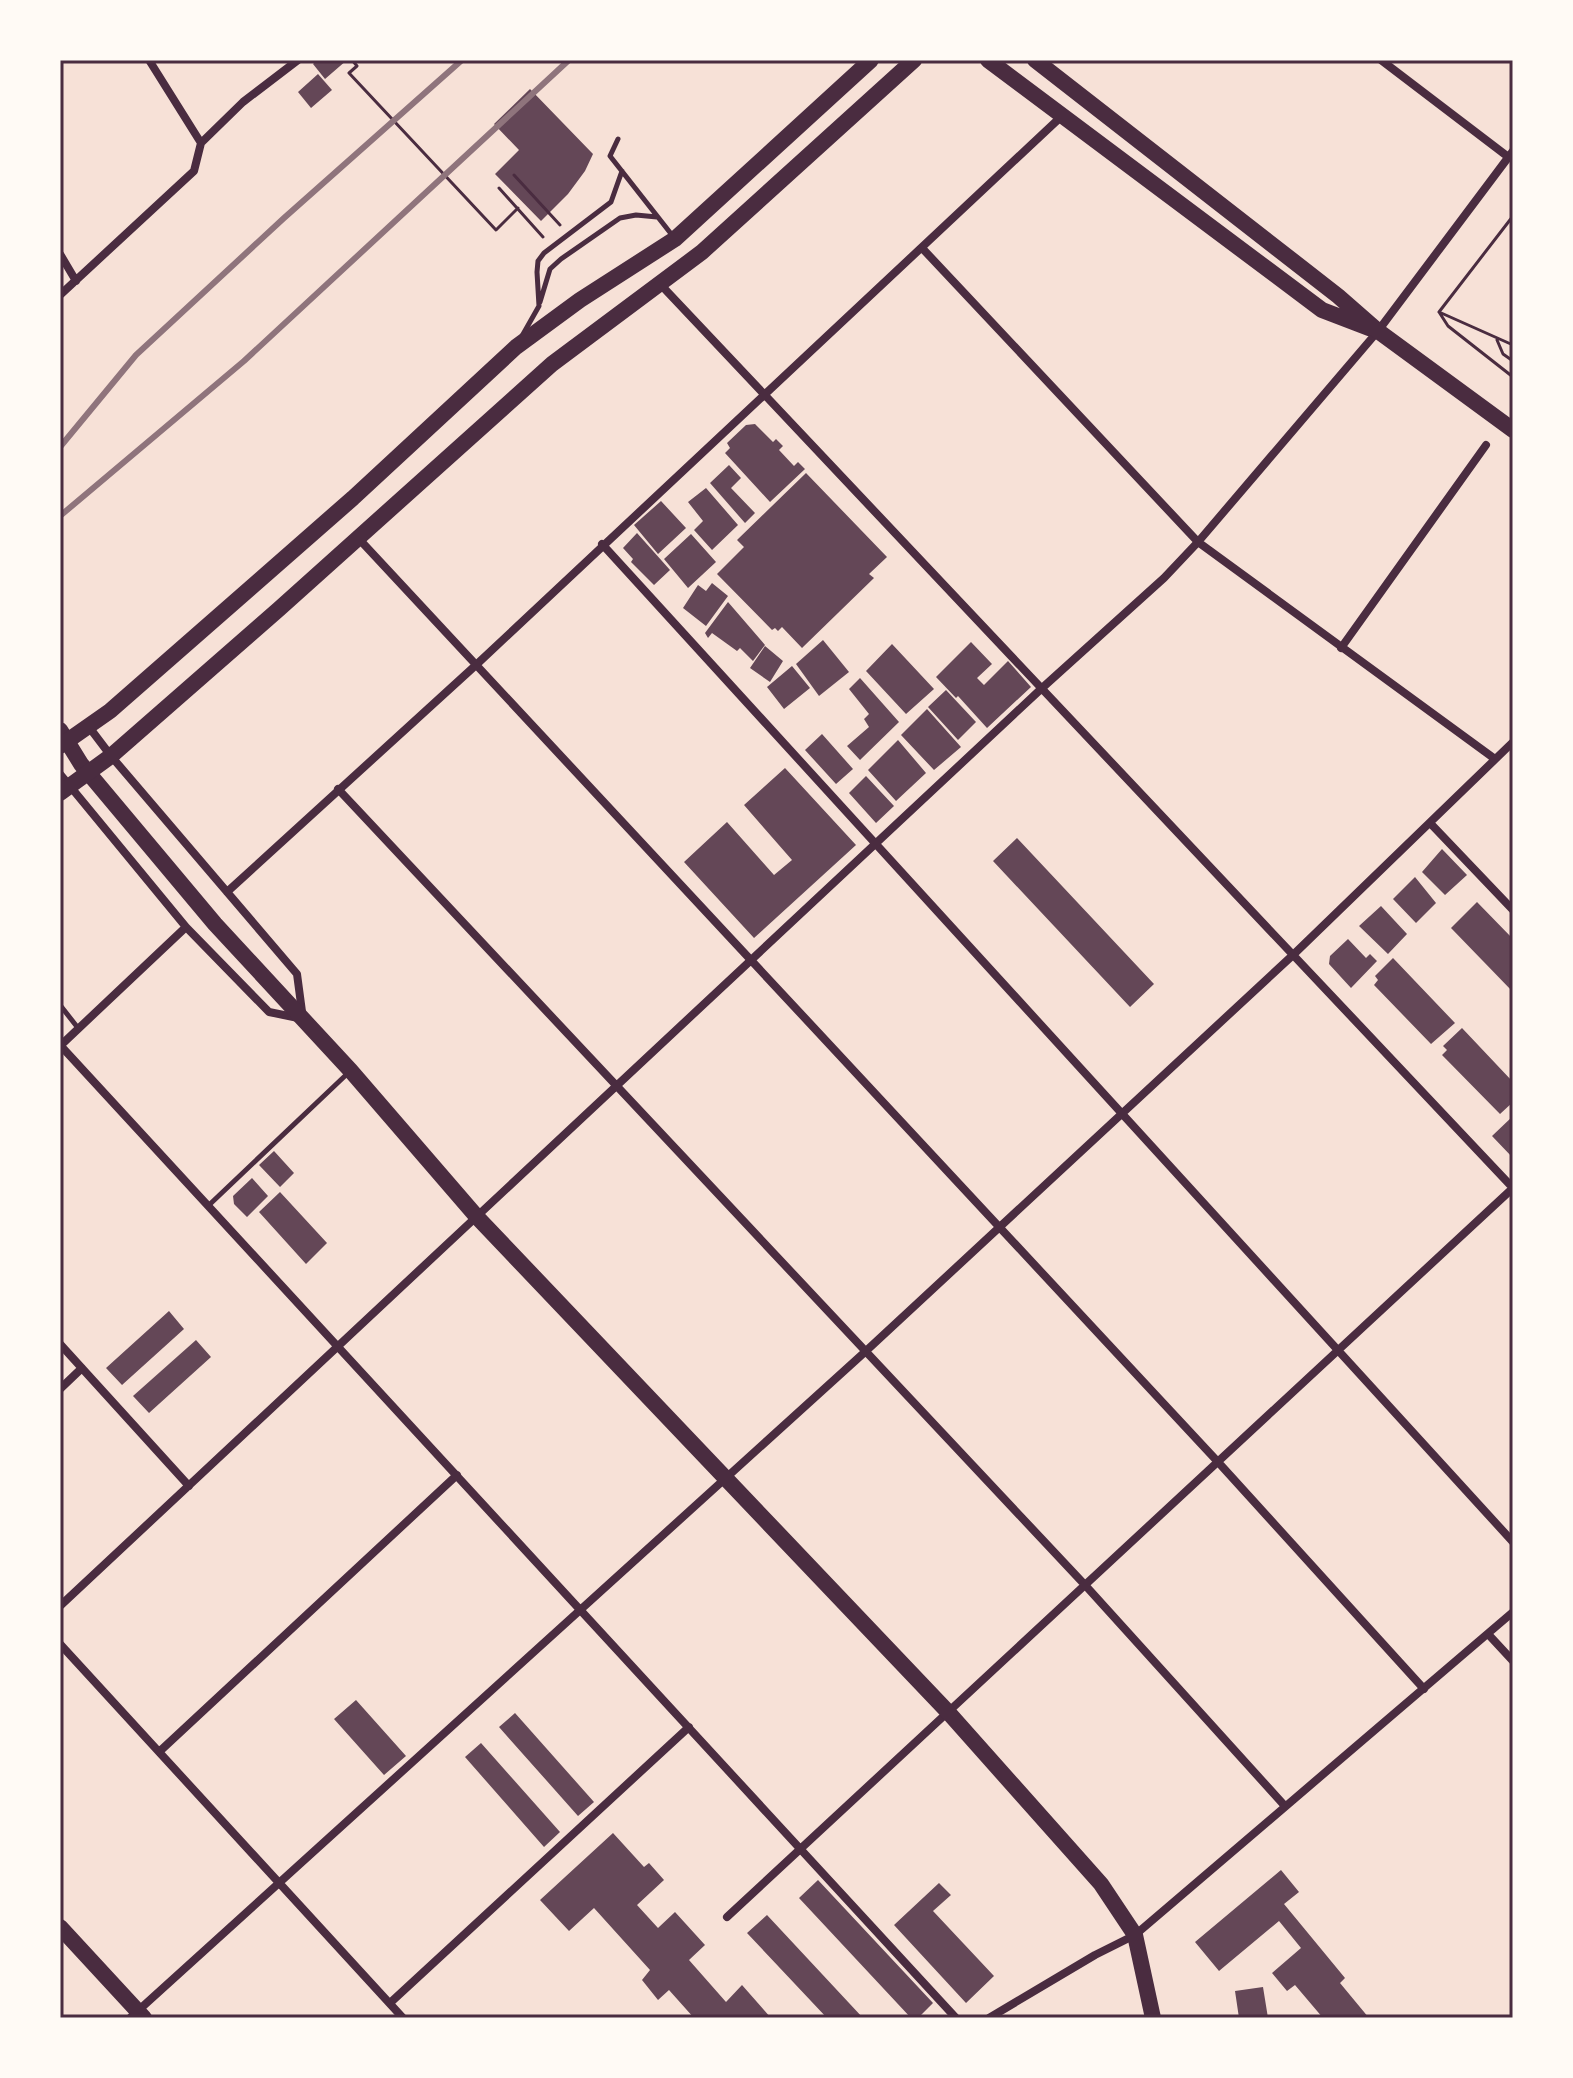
<svg xmlns="http://www.w3.org/2000/svg" width="1573" height="2078" viewBox="0 0 1573 2078" font-family="Merriweather,serif">
<style>
.building{fill:#644757}
.lines{fill:none;stroke-linecap:round;stroke-linejoin:round}
.path{stroke:#4a2c40;stroke-width:3}
.service{stroke:#4a2c40;stroke-width:5}
.minor{stroke:#4a2c40;stroke-width:8}
.secondary{stroke:#4a2c40;stroke-width:16}
.primary{stroke:#4a2c40;stroke-width:16}
.rail{stroke:#8f747c;stroke-width:6}
.neatline{fill:none;stroke:#4a2c40;stroke-width:3}
</style>
<rect width="100%" height="100%" fill="#f7e1d7"/>
<path class="building" d="M317,60H347L325,79L313,64Z
M318,74L332,90L311,108L298,92Z
M530,89L593,154L585,171L568,194L541,221L495,174L519,150L494,124Z
M755,424L773,442L776,439L783,446L779,450L794,466L798,462L805,469L770,502L725,453L730,448L727,443L746,425Z
M729,465L741,478L731,488L755,513L745,523L710,483Z
M806,473L887,557L869,574L874,578L802,648L782,627L778,631L775,628L772,630L717,574L744,547L737,540Z
M706,488L738,525L712,550L694,530L703,521L688,502Z
M661,501L686,528L658,554L634,525Z
M637,533L670,570L654,585L631,562L633,559L623,548Z
M691,534L716,562L688,588L664,559Z
M712,583L728,596L706,626L683,608L698,585L706,591Z
M728,602L765,645L753,661L740,648L737,651L712,633L708,638L705,633Z
M823,640L849,672L819,696L796,664Z
M971,642L992,664L977,678L984,685L1008,661L1031,687L987,728L958,696L956,698L936,677Z
M892,644L934,689L906,714L866,671Z
M765,646L783,661L770,682L750,668Z
M792,666L810,688L784,709L767,687Z
M860,678L899,722L860,760L847,746L869,727L864,719L869,714L849,689Z
M946,690L976,722L958,740L928,707Z
M927,709L961,747L934,770L901,735Z
M822,734L853,769L836,784L805,750Z
M898,740L926,773L896,801L868,770Z
M785,768L856,845L754,938L684,862L727,822L774,875L792,860L744,805Z
M866,776L894,806L876,823L849,793Z
M1017,838L1154,984L1130,1007L993,861Z
M1442,849L1467,875L1445,895L1422,872Z
M1415,877L1436,903L1416,923L1393,899Z
M1477,902L1513,939V992L1451,928Z
M1381,906L1407,934L1388,954L1359,926Z
M1348,939L1366,958L1370,954L1377,961L1351,988L1329,964L1330,956Z
M1393,958L1455,1023L1431,1044L1374,985L1378,980L1375,976Z
M1462,1028L1513,1082V1102L1500,1114L1442,1055L1447,1050L1443,1046Z
M1513,1116V1158L1492,1136Z
M274,1151L294,1173L280,1187L259,1165Z
M252,1178L268,1196L247,1217L234,1204L233,1196Z
M280,1192L327,1243L306,1264L259,1212Z
M169,1311L184,1329L122,1385L106,1368Z
M196,1340L211,1357L149,1413L133,1396Z
M356,1700L406,1756L384,1775L334,1719Z
M515,1713L594,1802L578,1816L499,1727Z
M481,1743L560,1832L544,1847L465,1757Z
M613,1833L644,1867L649,1863L664,1880L637,1905L658,1928L675,1912L705,1945L689,1960L726,2002L742,1985L771,2018H694L669,1990L658,2000L642,1980L650,1970L594,1908L569,1931L540,1900Z
M1281,1870L1299,1892L1284,1904L1345,1978L1340,1983L1369,2018H1323L1295,1985L1287,1991L1272,1973L1301,1948L1279,1921L1219,1971L1195,1942Z
M818,1880L933,2003L918,2018H911L799,1898Z
M939,1883L951,1895L933,1911L994,1976L966,2003L894,1925Z
M767,1915L863,2018H827L747,1933Z
M1263,1987L1268,2018H1239L1235,1991Z"/>
<g class="lines">
<path class="path" d="M352,60L357,66L349,73L496,230L518,208
M514,175L560,225
M499,188L543,237
M1439,312L1513,216
M1439,312L1448,326L1513,377
M1439,312L1513,345
M1497,340L1503,354L1513,361"/>
<path class="service" d="M618,139L610,156L672,235
M540,302L550,269L561,259L620,218L636,215L657,217
M522,336L539,306L537,272L538,261L544,253L611,202L622,171
M60,1005L78,1028
M208,1206L347,1074"/>
<path class="minor" d="M149,60L201,143
M1381,60L1507,156
M922,248L1198,542L1495,759
M60,254L76,281
M661,285L1513,1188
M60,295L194,171L201,143L243,102L298,60
M359,539L1218,1462L1424,1689
M602,544L1513,1542
M1341,648L1486,445
M60,774L186,927L269,1012L303,1019L297,974L111,756L89,727
M338,789L1085,1585L1284,1805
M1431,824L1513,910
M227,892L476,665L1064,114
M60,1045L956,2018
M60,1046L186,927
M60,1344L189,1486
M60,1389L82,1368
M60,1606L1041,689L1164,578L1198,542L1378,331L1513,151
M1488,1634L1513,1661
M60,1644L403,2018
M159,1752L457,1475
M727,1917L1513,1188
M390,2003L689,1727
M130,2018L866,1351L1293,955L1513,742
M989,2018L1095,1955L1135,1935L1513,1612"/>
<path class="secondary" d="M60,730L81,764L215,924L351,1071L477,1217L948,1712L1101,1884L1135,1935L1153,2018
M60,1927L144,2018"/>
<path class="primary" d="M988,60L1322,310L1369,328
M1035,60L1338,296L1378,331L1513,430
M60,746L110,711L353,498L516,347L580,300L675,239L871,60
M60,793L111,756L279,609L552,364L702,252L914,60"/>
<path class="rail" d="M60,447L136,355L284,218L462,60
M60,516L244,361L569,60"/>
</g>
<rect width="1573" height="2078" fill="none" stroke="#fffaf5" stroke-width="124"/>
<rect x="62" y="62" width="1449" height="1954" class="neatline"/>
</svg>
